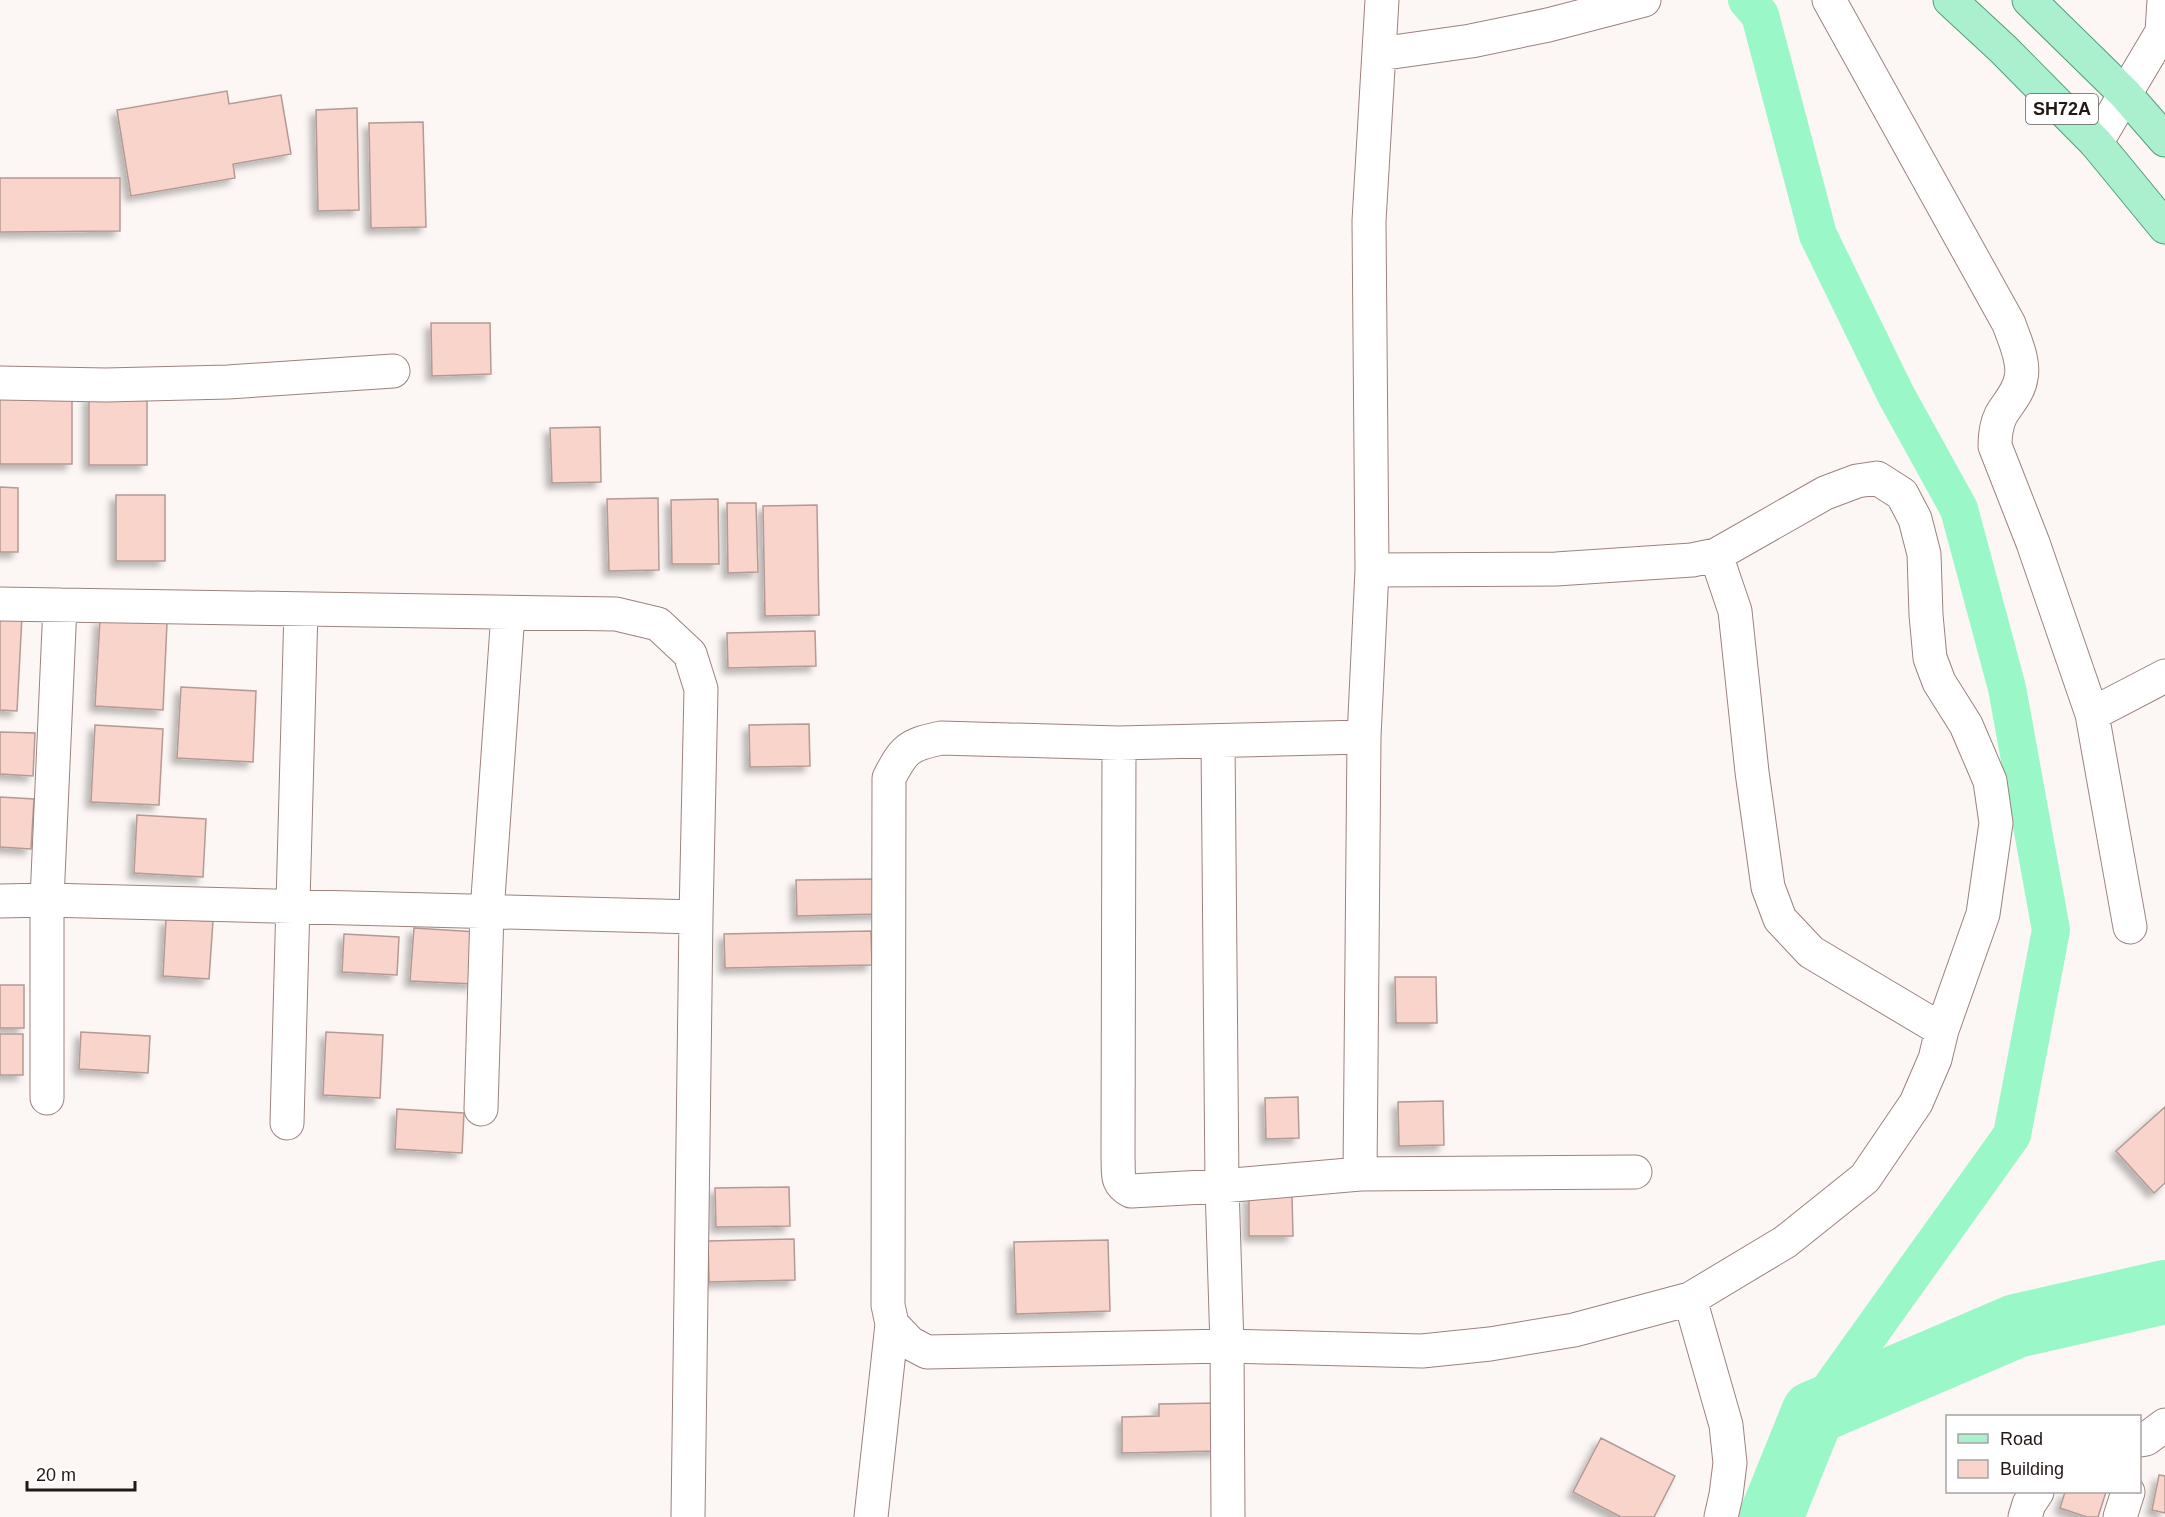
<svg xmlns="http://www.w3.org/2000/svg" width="2165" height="1517" viewBox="0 0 2165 1517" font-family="Arial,sans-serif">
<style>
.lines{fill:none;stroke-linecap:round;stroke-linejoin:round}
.canal{stroke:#9af7c8;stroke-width:38}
.river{stroke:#9af7c8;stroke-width:64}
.building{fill:#f9d4cb;stroke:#b49a94;stroke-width:1.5;filter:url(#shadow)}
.minor-casing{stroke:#9c827d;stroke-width:35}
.primary-casing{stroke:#559d79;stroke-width:35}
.minor{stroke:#fff;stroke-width:33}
.primary{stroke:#aaefce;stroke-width:33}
.labels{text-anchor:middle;stroke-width:4.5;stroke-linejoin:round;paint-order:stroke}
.shield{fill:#fff;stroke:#645e5c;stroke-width:1.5}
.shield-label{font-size:18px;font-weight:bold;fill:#221916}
</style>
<defs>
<filter id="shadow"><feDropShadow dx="-5.5" dy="5.5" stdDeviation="3" flood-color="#0004"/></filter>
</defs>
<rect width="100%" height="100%" fill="#fcf7f5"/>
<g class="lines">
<path class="canal" d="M1747,0L1760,15L1818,235L1896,395L1959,509L2007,688L2051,930L2012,1135L1813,1413"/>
<path class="river" d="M1771,1517L1813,1413L2016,1326L2165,1292"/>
</g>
<path class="building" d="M227,91L229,104L281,95L291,154L233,164L235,178L131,196L117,110Z
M357,108L359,210L318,211L316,110Z
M423,122L426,227L371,228L369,123Z
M0,178H120V231L0,232Z
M431,323H490L491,374L432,376Z
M0,394H72V464H0Z
M89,396L147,397V465H89Z
M600,427L601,482L552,483L550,428Z
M0,487L18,488V552H0Z
M116,495H165V561H116Z
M658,498L659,570L609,571L607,499Z
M718,499L719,564H672L671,500Z
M727,503H756L758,572L728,573Z
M817,505L819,615L765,616L763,506Z
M0,615L22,616L17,711L0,710Z
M100,619L167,623L163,710L95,706Z
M815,631L816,666L728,668L727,633Z
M181,687L256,691L253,762L177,758Z
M809,724L810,766L750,767L749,725Z
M95,725L163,729L159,805L91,802Z
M0,732L35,733L33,776L0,774Z
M0,797L34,799L31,849L0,847Z
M137,815L206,819L203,877L134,873Z
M879,879L880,914L797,916L796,880Z
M166,919L213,921L209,979L163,976Z
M414,928L477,932L474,984L410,981Z
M871,931L872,965L725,968L724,934Z
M344,934L399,937L397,975L342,972Z
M1395,977H1436L1437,1023H1396Z
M0,985H24V1028H0Z
M81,1032L150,1036L148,1073L79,1069Z
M326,1032L383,1035L380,1098L323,1095Z
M0,1034H23V1075H0Z
M1298,1097L1299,1138L1266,1139L1265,1098Z
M1443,1101L1444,1145L1399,1146L1398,1102Z
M2165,1107V1183L2154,1193L2116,1151Z
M397,1109L464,1113L462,1153L395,1149Z
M789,1187L790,1226L716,1227L715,1188Z
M1249,1195H1292L1293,1236H1249Z
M794,1239L795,1280L709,1282L708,1241Z
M1108,1240L1110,1311L1016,1314L1014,1242Z
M1218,1403V1451L1122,1453V1417L1159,1416V1404Z
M1601,1438L1675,1476L1654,1517H1621L1573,1492Z
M2159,1475L2165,1476V1513L2152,1510Z
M2065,1492H2106L2098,1517H2087L2060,1508Z"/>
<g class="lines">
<defs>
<path id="minor" d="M1829,0L2009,324C2014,339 2025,361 2021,378C2019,392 2008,403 2001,415C1996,425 1995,435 1995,446L2033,543L2092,714L2130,927
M1379,54L1471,41L1548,25L1644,0
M2096,143L2162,32L2164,0
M0,383L106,385L228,382L393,371
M1716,555L1825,493L1857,481L1877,478L1902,494L1915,519L1924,554L1926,615L1930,658L1939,682L1966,725L1990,781L1996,823L1983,914L1942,1030
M0,604L616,614L658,624L690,654L701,689L696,917L688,1517
M2092,714L2165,676
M1364,737L1119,743L941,738C908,745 904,749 889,778L888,1305L892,1324L910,1343L927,1352L1227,1346L1422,1351L1490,1344L1574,1330L1690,1299L1785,1242L1865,1178L1916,1103L1935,1059L1942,1030L1811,952L1780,919L1768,887L1752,772L1735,611L1716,555L1692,560L1556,569L1372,570
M1119,743L1118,1157C1119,1173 1115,1183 1131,1191L1222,1186L1218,741
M0,901L47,900L696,917
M47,1098V900L60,605
M481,1109L487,912L508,613
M287,1123L301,609
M1360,1174L1635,1172
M1690,1299L1726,1425L1730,1463L1726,1495L1721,1517
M2140,1440L2146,1439L2165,1425
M871,1517L892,1324
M1228,1517L1227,1346L1222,1186L1360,1174L1364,737L1372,570L1369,221L1382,0
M2025,1517L2029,1504L2037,1492
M2120,1517L2128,1492"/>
<path id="primary" d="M1950,0L2003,49L2096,143L2165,227
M2029,0L2125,94L2165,140"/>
</defs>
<use href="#minor" class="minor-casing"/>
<use href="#primary" class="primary-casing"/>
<use href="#minor" class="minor"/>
<use href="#primary" class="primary"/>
</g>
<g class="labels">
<rect class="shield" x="2026" y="94" width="72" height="30" rx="4.5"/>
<g class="shield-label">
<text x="2062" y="115">SH72A</text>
</g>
</g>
<rect x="1946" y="1415" width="195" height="78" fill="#ffffff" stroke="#a7a3a2" stroke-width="1.5"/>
<rect x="1958" y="1434" width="30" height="9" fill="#aaefce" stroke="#a7a3a2" stroke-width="1.5"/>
<text x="2000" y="1445" font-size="18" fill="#221916">Road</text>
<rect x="1958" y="1460" width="30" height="18" fill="#f9d4cb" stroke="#a7a3a2" stroke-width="1.5"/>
<text x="2000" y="1475" font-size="18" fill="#221916">Building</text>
<path d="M27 1481v9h108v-9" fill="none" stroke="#221916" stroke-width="3"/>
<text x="36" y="1481" font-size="18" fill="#221916" stroke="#ffffff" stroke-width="4.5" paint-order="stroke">20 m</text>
</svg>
